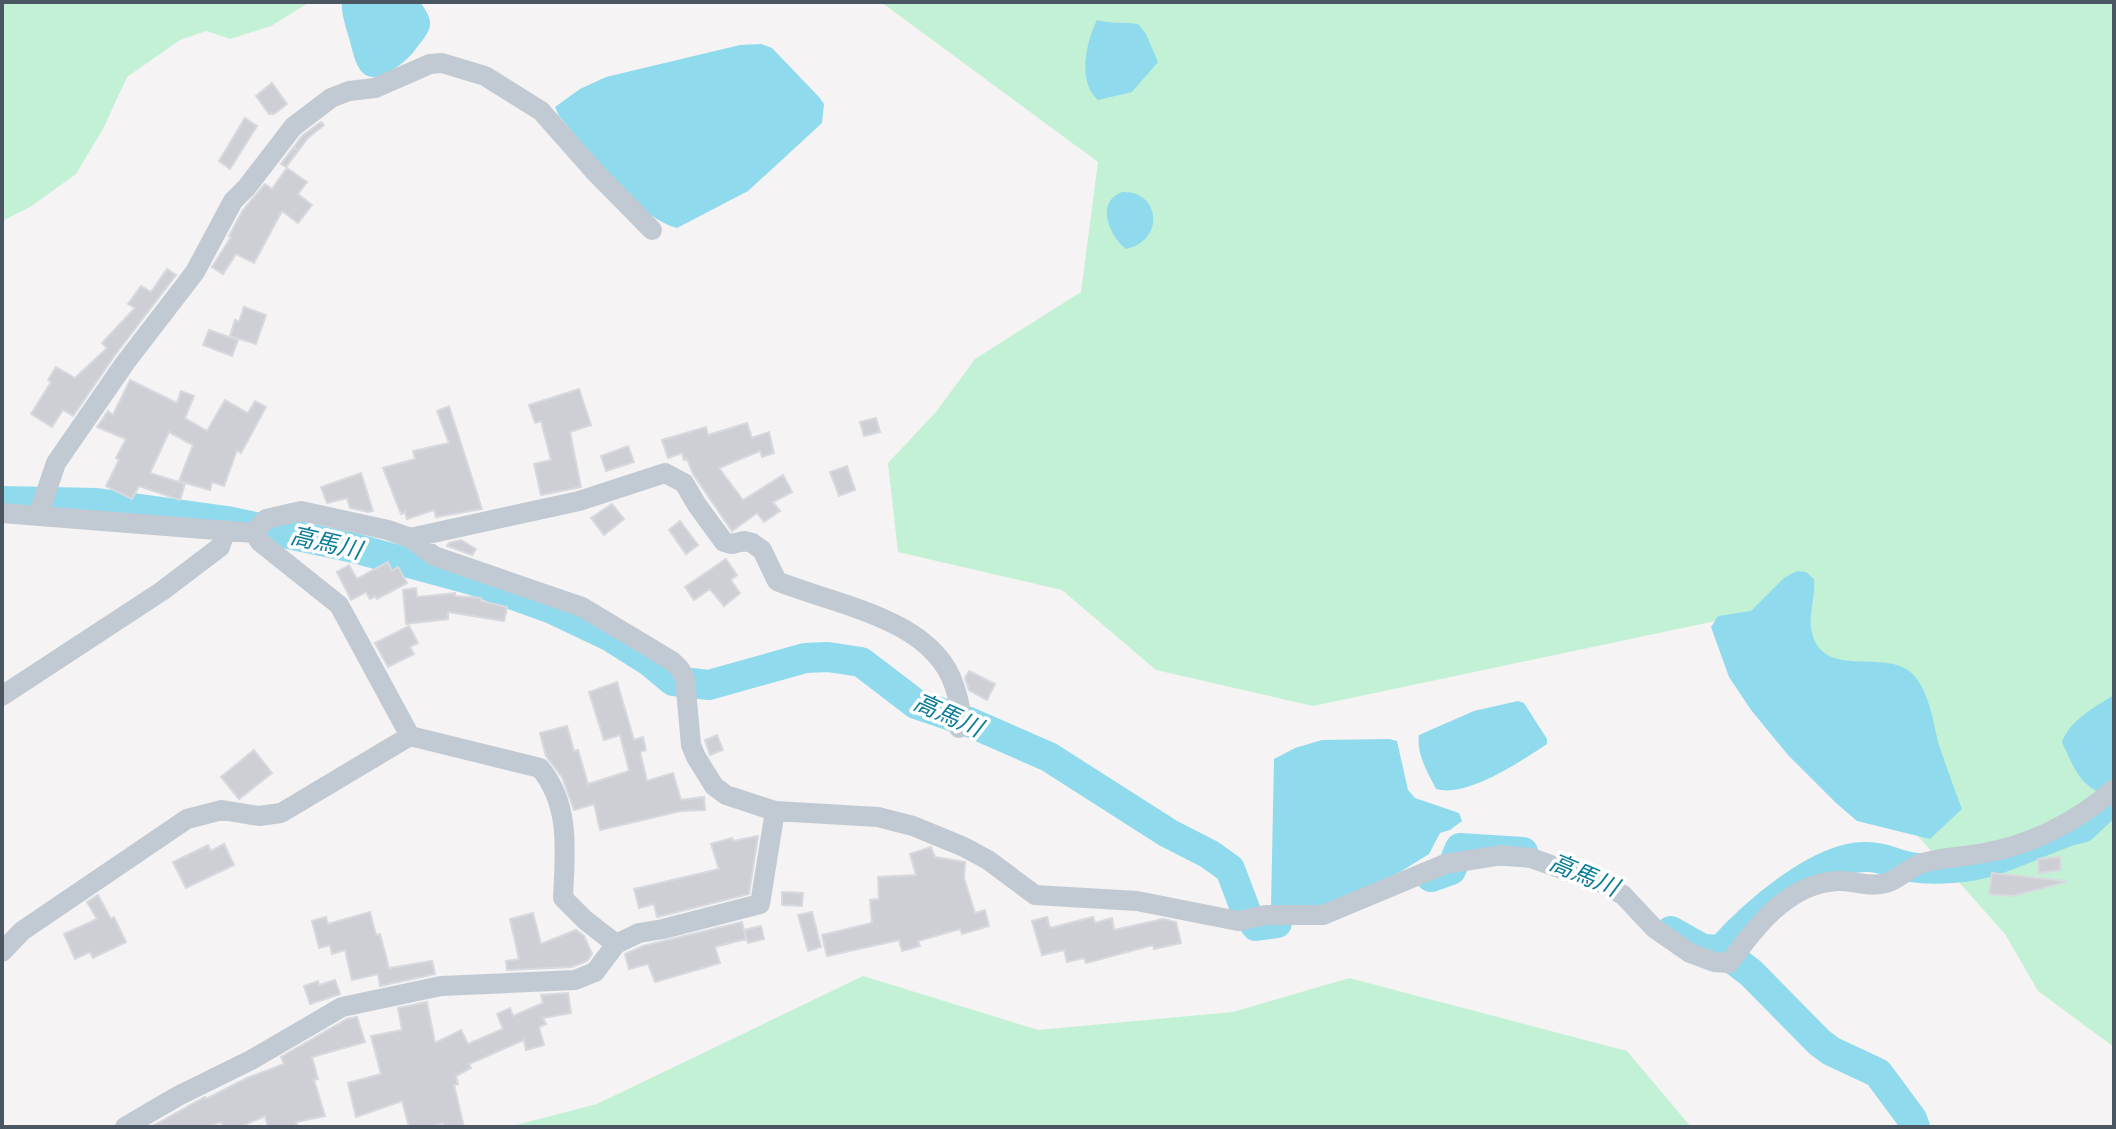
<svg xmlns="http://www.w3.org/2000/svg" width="2116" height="1129" viewBox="0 0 2116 1129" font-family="'Titillium Web','Noto Sans JP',sans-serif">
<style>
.green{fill:#c3f1d5}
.water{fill:#90daee}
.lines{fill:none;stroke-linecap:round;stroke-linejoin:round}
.river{stroke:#90daee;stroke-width:30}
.building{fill:#cdcfd5;stroke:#d7d9de;stroke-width:2}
.street{stroke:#c1cad2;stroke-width:20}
.labels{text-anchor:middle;stroke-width:7;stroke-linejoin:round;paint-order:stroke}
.water-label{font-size:24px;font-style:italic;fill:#0c7c9b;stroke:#fff}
</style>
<rect width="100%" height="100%" fill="#f5f3f3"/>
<path class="green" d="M2,2H310L271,26L230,39L206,31L180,40L127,77L103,129L76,174L30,207L2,221Z
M881,2H2114V1047L2038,991L2005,934L1725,619L1313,706L1156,670L1062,590L898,552L888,463L936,412L975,359L1081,292L1098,162Z
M863,976L1038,1030L1233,1012L1349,978L1627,1051L1691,1127H508L597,1104Z"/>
<path class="water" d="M342,2H420C438,26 429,31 415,50C407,61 377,87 363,73C355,66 352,48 349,38C346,27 341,14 342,2Z
M1097,20C1111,24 1124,22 1138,24L1146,34L1158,62L1132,92L1098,100C1077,82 1086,42 1097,20Z
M761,44L772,48L819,97L824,104L822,123L748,191L677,228C634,216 589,150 559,116L555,107L580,89L606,77L740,45Z
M1122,192C1161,190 1165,241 1126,249C1109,236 1095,202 1122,192Z
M1797,571L1806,572L1814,579C1816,595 1809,611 1811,628C1820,681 1880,649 1909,671C1929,686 1933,723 1939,745C1946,766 1954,788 1962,809L1930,839L1857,821L1836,803L1788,755L1751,710L1729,677L1711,627L1718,616L1751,611L1784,578Z
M2114,695V780L2101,793C2078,784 2072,763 2062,742C2070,720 2095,707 2114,695Z
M1518,701L1524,703L1547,739V744C1521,761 1467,798 1436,789C1428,773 1416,754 1419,735L1474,711Z
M1389,739L1397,741L1408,790L1415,798L1459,813L1462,821L1450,830L1440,833L1429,854L1400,872L1327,907L1271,908L1274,759L1295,748L1322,740Z"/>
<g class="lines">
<path class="river" d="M2,501L97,503L227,521L354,548L472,580L552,609L611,637L649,661L673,681L709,685L805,658L828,657L861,662L916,704L969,722L1049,757L1168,833L1209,854L1230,869L1247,914L1256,926L1277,923
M1431,877L1451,870L1460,848L1523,852
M1671,931L1703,949L1721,950L1751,973L1819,1042L1831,1051L1878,1073L1912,1119L1915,1127
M1721,950C1751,916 1820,854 1868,857C1882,857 1896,864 1910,867C1929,870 1951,869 1971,866C2004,860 2037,842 2069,831L2082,828L2114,798"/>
</g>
<path class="building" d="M272,83L287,104L274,114H269L256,96Z
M245,118L257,126L230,169L219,161Z
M321,122L324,125L308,138L286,167L281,164L293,148L297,150L294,147L302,136Z
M287,168L307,182L298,194L312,205L298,223L282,211L254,263L236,254L223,274L212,267L231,237L229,236L243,210L265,184L272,189Z
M167,269L176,275L115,355L73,416L63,410L52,427L31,414L51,382L48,380L56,367L75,378L107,348L102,343L135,308L128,304L141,286L151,292Z
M244,307L266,315L256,344L230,336L235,320L239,322Z
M209,330L238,340L232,356L203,345Z
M130,380L177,403L181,391L194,396L185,418L207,431L225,400L248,413L255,401L266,407L241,453L237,450L224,486L212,482L210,490L179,481L193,445L169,432L150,473L185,484L180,500L139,486L132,499L106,486L119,460L116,458L126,439L97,427L108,411L113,415Z
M579,389L591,425L570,432L581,487L541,495L534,464L551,460L541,421L535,423L529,405Z
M449,406L482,509L436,517L434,510L407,519L405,512L401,514L383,468L415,459L413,451L449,443L437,411Z
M876,418L880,432L864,436L860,422Z
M747,423L752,438L769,432L774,453L762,457L760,451L719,468L743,500L783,475L792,492L773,502L780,511L764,522L757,513L732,531L693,474L687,459L684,460L682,453L668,458L662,440L706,427L708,435Z
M628,446L634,462L606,471L601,456Z
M847,466L855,490L839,496L830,472Z
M361,473L373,511L368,512L350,508L347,498L327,503L321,487Z
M612,504L624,519L604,535L591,518Z
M680,521L698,545L686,554L669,530Z
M461,540L476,549L472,555L447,546L449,543Z
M726,559L737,575L731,580L740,593L724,606L710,589L694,600L685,587Z
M388,562L392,571L398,567L407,583L377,599L375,596L370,599L366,592L351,600L337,572L349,565L357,579Z
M416,588L417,597L455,593V596L481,598V601L507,607L504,621L448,612V619L406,624L403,590Z
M409,626L418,643L410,647L414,654L388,667L375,643Z
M969,671L995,684L987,700L969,690L965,678Z
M617,682L634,740L643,737L646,750L640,752L647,781L673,773L681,800L704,797L705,810L681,811L600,830L594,804L574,810L562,777L546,756L540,733L567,726L574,751L578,750L588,784L626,772L629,770L620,735L604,740L589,692Z
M717,735L723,750L710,755L705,740Z
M254,750L272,773L239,799L221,777Z
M758,836L749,894L657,917L654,904L639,908L634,889L719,869L711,844L732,838L733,841Z
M224,844L234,865L186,888L173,862L208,845L211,851Z
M931,847L935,857L965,862L964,878L975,913L985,910L989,926L962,934L960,929L918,941L920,946L902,951L899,940L827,956L822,935L872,923L870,900L879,899L878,877L916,875L910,854Z
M2060,857L2061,870L2039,873L2038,859Z
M1992,873L2065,881L2066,882L2012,896L1989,894Z
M782,892L803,893L802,906L782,905Z
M98,895L111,919L114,917L126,942L93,958L90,952L75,959L64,934L97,919L87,902Z
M370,912L376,935L380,934L389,968L432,961L435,974L380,986L378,974L352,980L345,950L332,954L330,945L319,948L312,921L326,917L328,924Z
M812,912L821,947L808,951L798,915Z
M533,913L541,944L576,930L584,936L592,954L587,961L572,967L507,970L506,961L519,959L510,919Z
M1047,917L1050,928L1093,917L1095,923L1112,918L1114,930L1163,919L1176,922L1181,943L1154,949L1153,945L1086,963L1084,958L1067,962L1064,950L1042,955L1032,921Z
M742,922L746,939L715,947L720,963L655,982L648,964L629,969L625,954L643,946Z
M761,926L764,939L748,943L744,930Z
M335,980L340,994L310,1004L304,986L318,981L319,985Z
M568,993L571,1013L543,1018L546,1024L539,1027L544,1045L526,1050L524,1040L469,1064L471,1068L456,1076L458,1084L454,1085L464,1127H444L443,1123L430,1127H409L402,1101L356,1117L348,1083L381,1074L371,1036L402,1030L398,1008L427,1002L435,1043L461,1030L468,1044L503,1029L497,1014L510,1008L513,1016L543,1003L541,995Z
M357,1017L365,1042L312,1057L318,1079L314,1080L325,1116L296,1122L298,1127H268L265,1116L240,1127H223L221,1122L208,1127H151L205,1097L206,1099L247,1078L284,1064L281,1057L347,1019Z"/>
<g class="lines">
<path class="street" d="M2,513L254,533L266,519L301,511L388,530L410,538L434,556L582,607L672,661L680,669L685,679L691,745L696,757L714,786L726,795L775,811L878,817L913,826L964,847L988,860L1035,895L1137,901L1238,921L1266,915H1323L1445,864L1502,855L1531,858L1602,883L1623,895L1654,928L1690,953L1714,962L1729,963C1756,927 1788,883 1838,881C1854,880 1869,888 1886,883C1900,879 1910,866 1923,863C1943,857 1963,857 1984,853C2031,845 2078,821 2114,789
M38,516L56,463L125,363L195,272L233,201L247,187L293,127L331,98L349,91L375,88L430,64L442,63L485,76L541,111L594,171L652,230
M254,533L260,542L339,605L410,736L540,768C571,805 565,853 563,898L585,920L616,944
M410,538L579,501L665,473L684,483L697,505L724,542L732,544L744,541L752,543L762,550L777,581C835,605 932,618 954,685C959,700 962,712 959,728
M2,696L162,591L220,547L225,532
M2,952L22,931L187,819L222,810L259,816L281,813L410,736
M125,1127L178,1096L251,1060L342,1007L441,986L575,980L595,972L616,944L639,933L663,929L760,904L775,811"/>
</g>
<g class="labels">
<g class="water-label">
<text transform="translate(326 543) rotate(13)" y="8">高馬川</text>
<text transform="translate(948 715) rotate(24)" y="8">高馬川</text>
<text transform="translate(1584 875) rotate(23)" y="8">高馬川</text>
</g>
</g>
<rect width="2116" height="1129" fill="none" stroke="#4a5661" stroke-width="8"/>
</svg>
